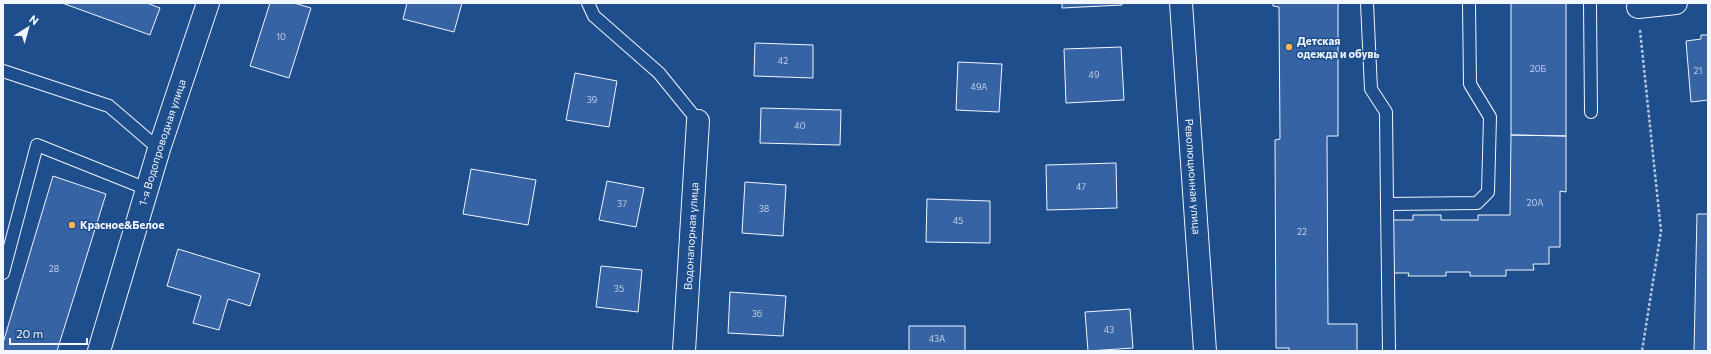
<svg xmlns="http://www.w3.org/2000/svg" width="1711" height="354" viewBox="0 0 1711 354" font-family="Commissioner,sans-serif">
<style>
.building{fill:#3563a3;stroke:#f2f6ff}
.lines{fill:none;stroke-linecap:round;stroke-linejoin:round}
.lane-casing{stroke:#f2f6ff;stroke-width:14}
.street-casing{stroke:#f2f6ff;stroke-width:24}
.secondary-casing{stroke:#f2f6ff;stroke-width:24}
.path{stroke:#b3c4dc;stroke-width:2.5;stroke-dasharray:3 2;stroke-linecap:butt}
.lane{stroke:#1f4e8c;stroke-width:12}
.street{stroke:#1f4e8c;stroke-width:22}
.secondary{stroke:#1f4e8c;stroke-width:22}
.poi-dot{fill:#ffb74d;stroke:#1f4e8c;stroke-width:1.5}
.labels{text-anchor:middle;stroke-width:3;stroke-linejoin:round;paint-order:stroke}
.number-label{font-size:9px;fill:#c3d1e8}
.poi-label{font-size:11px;font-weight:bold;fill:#f2f6ff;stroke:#1f4e8c;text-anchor:start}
.street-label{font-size:11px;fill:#f2f6ff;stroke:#1f4e8c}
</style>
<rect width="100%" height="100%" fill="#1f4e8c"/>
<path class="building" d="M62,3H147L160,8L150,35Z
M270,3H294L311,8L289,78L250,66Z
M407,3H462L454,32L403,19Z
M1062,3H1122V5L1062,8Z
M1273,3H1338V136H1327L1328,324H1357V351H1289V348H1276L1275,140L1280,139L1279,7L1273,6Z
M1511,3H1566V136L1511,135Z
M1701,35H1708V100L1691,102L1686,41L1701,39Z
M755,43L813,45V78L754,76Z
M1121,47L1124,100L1066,103L1064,49Z
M958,62L1002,64L999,112L956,110Z
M575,73L617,81L609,127L566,120Z
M761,108L841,110L840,145L760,143Z
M1511,135L1566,136V192L1560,191V247H1549V264H1533L1534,270H1506V276H1470V272H1446V276H1408L1409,273H1393V220H1413V215H1441V220H1478V215H1510Z
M1116,163L1117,208L1047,210L1046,165Z
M471,169L536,180L528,225L463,214Z
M53,176L106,194L57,351H3V343Z
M607,181L644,188L636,227L599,220Z
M745,182L786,185L783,236L742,233Z
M927,199L990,201V243L926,242Z
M1697,214H1708V351H1694Z
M178,249L260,274L250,306L228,299L219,330L193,323L201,296L167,286Z
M601,266L642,270L638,312L596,307Z
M730,292L786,296L783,336L728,333Z
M1130,309L1133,348L1088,351L1085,312Z
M909,326H965V351H909Z"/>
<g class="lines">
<defs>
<path id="lane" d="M588,3L594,16L659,73L698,121
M1367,3L1371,89L1386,112L1387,204
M1590,3L1591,112
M3,71L109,106L159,149
M3,273L37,145L147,189
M1389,351L1387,204L1477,203L1488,192L1490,117L1470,84L1469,3"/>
<g id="street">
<path d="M1638,7L1676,3"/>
<path id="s1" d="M99,351L159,149L208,3"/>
<path id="s2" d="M684,351L698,121"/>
</g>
<g id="secondary">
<path id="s3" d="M1181,3L1205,351"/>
</g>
</defs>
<use href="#lane" class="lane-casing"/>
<use href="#street" class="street-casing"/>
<use href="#secondary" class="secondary-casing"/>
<path class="path" d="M1640,30L1661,231L1642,351"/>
<use href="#lane" class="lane"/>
<use href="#street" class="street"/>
<use href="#secondary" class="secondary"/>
</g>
<g class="poi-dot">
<circle cx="1289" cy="47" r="4"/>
<circle cx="72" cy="225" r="4"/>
</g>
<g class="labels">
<g class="number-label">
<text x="281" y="40">10</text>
<text x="783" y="64">42</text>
<text x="1538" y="72">20Б</text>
<text x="1698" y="74">21</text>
<text x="1094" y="78">49</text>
<text x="979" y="90">49А</text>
<text x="592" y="103">39</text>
<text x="800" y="129">40</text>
<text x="1081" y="190">47</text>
<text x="1535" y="206">20А</text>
<text x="622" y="207">37</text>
<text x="764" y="212">38</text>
<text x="958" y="224">45</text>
<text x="1302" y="235">22</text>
<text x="54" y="272">28</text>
<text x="619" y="292">35</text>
<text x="757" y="317">36</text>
<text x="1109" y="333">43</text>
<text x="937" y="342">43А</text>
</g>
<g class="poi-label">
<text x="1297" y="45">Детская<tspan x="1297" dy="13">одежда и обувь</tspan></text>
<text x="80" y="229">Красное&amp;Белое</text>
</g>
<g class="street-label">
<text dy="4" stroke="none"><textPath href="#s1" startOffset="218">1-я Водопроводная улица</textPath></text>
<text dy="4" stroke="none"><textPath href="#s3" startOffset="174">Революционная улица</textPath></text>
<text dy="4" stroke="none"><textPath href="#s2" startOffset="115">Водонапорная улица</textPath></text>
</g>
</g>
<rect width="1711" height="354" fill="none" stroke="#f2f6ff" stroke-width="8"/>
<g transform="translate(28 28) rotate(37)" stroke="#1f4e8c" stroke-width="3" paint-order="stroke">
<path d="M0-3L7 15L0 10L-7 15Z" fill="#f2f6ff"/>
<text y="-6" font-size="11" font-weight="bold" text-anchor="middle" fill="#f2f6ff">N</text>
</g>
<path d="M10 338v6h77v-6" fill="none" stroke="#f2f6ff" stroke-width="2"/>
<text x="16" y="338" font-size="12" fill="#f2f6ff" stroke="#1f4e8c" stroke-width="3" paint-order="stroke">20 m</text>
</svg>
